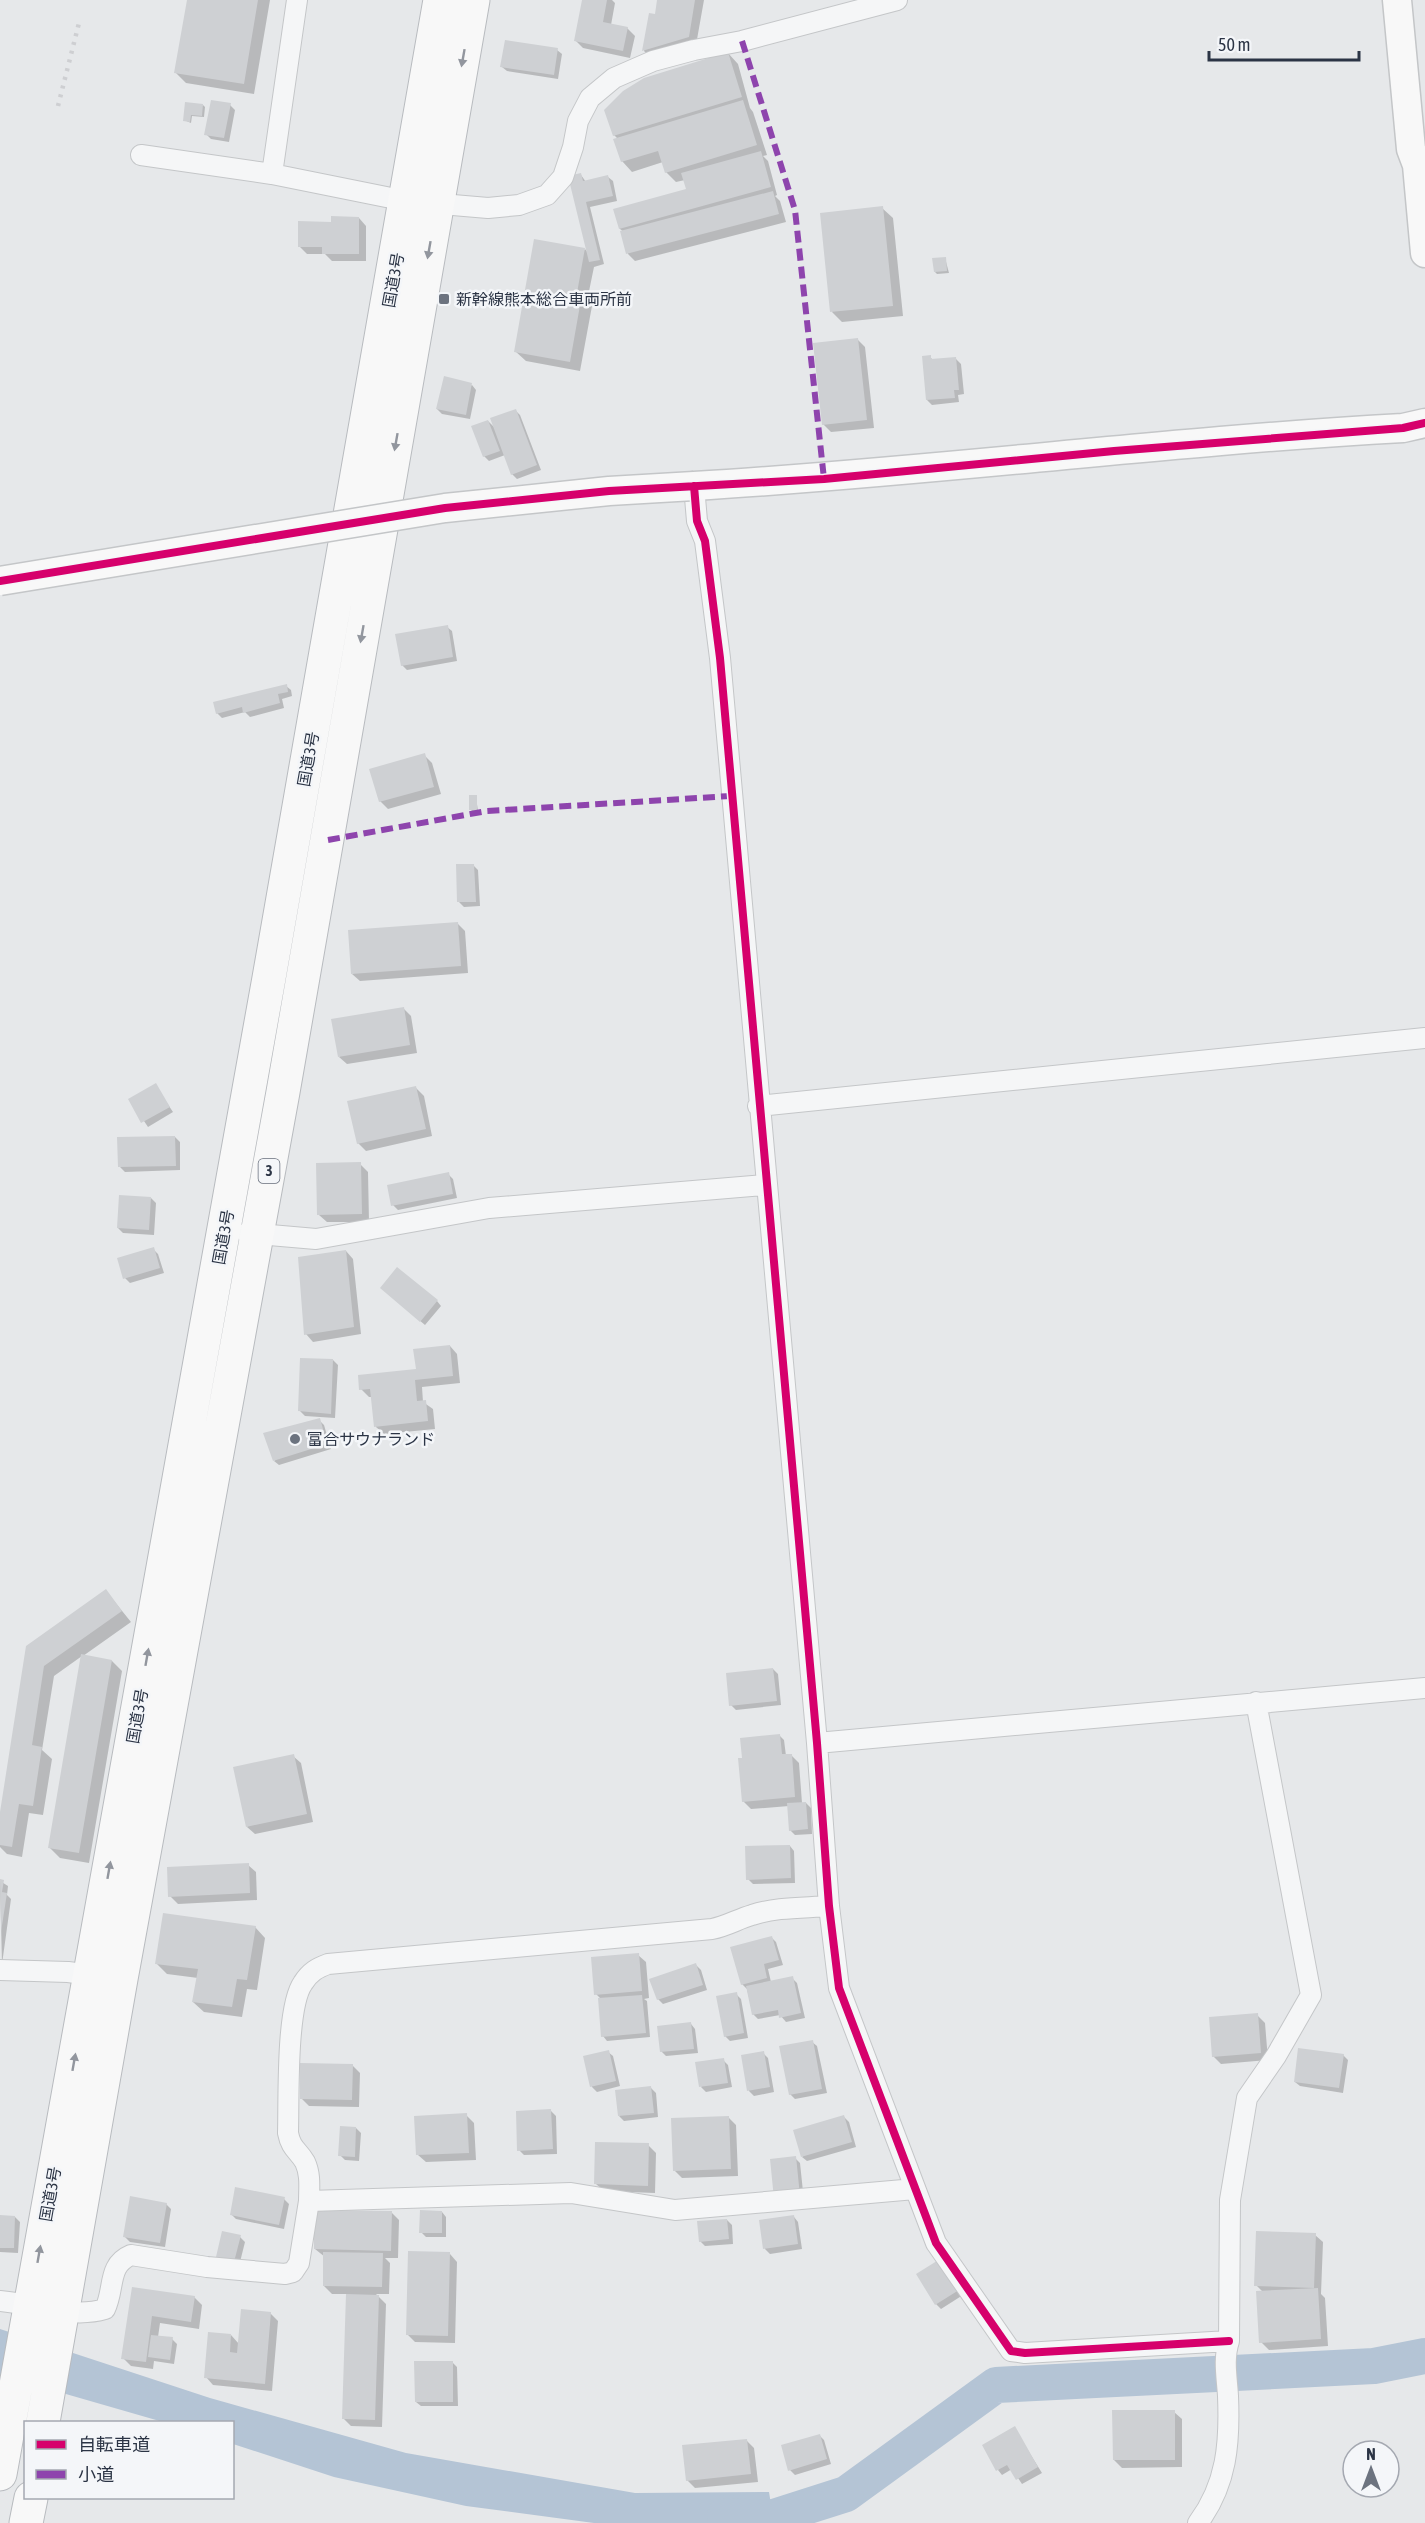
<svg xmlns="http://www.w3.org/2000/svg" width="1425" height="2523" viewBox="0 0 1425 2523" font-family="'Asap Condensed','Noto Sans JP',sans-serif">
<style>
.water{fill:#b4c4d5}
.shadow{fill:#0003}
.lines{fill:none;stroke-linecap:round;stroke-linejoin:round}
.river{stroke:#b4c4d5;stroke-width:36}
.building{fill:#ced0d3}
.street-casing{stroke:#c4c6c8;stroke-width:22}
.secondary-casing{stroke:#c4c6c8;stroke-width:31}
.highway-casing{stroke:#b8bbbf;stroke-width:35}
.street{stroke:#f5f6f7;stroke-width:20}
.secondary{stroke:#f8f8f8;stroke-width:28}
.highway{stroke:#f8f8f8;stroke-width:33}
.rail{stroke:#cecfd2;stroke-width:4.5;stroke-dasharray:3 6;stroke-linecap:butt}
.secondary-bridge-casing{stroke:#c4c6c8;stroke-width:31;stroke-linecap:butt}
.secondary-bridge{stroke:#f8f8f8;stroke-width:28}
.quiet{stroke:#8e44ad;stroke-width:6;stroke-dasharray:12 6;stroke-linecap:butt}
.cycleway-casing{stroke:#f4f6f9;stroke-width:11}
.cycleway{stroke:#d6006c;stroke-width:8}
.oneway{fill:#92969e}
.poi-dot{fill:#6c737f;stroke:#f4f6f9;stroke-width:2}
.labels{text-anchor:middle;stroke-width:5;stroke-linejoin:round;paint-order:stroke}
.shield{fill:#f4f6f9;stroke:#676e7b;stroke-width:1.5}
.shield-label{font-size:15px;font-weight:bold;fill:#2b3445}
.street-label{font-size:16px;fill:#2b3445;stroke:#f4f6f9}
.poi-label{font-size:16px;fill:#2b3445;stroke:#f4f6f9;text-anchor:start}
</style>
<rect width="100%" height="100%" fill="#e6e8ea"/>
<path class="water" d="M0,2329L210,2398L406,2453L635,2493L769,2492L774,2523H594L466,2506L334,2477L233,2444L232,2422H163L0,2375Z"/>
<path class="shadow" d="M188,0H270L254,94L186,83L176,73Z
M584,0H612L615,3L611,25L627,28L635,36L630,58L583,48L575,40Z
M658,0H704L696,45L651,58L644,51L650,15L656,16Z
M557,50L562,54L558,79L507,71L502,67Z
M728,53L738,64L750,108L753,112L767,155L763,156L768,161L777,195L775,196L780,201L786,222L635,261L628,254L622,232H624L620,229L615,211L688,191L685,180L676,182L666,172L663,162L632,172L622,161L618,139L614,135Z
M203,105L205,107L204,117L192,116L191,123L184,120Z
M230,105L235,110L229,142L211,139L206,134Z
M581,175L586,182L608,177L613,181L617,201L590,207L604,264L594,267L587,301L592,306L580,371L526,361L515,351L585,249L589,254Z
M882,208L893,218L903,316L842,322L832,312Z
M359,218L366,226V261H332L325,254H307L299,246L333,223Z
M945,258L949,273L937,274L935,272Z
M857,339L865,347L874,428L831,432L823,424Z
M930,357L934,361L956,359L961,364L964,394L958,395L959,402L932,405L927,400Z
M472,385L476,390L470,419L442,414L437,409Z
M515,410L520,415L541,470L517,479L512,474L505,455L489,461L484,456L488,421L496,429Z
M447,627L452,631L457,661L407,670L402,665Z
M286,686L291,690L292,696L282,699L284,708L250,717L245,712L222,718L217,713Z
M424,755L432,763L441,794L388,809L380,801Z
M476,797L478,811H472L470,809Z
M473,865L478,870L480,906L464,907L459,902Z
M457,923L465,931L468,973L360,981L352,974Z
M403,1008L411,1016L417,1053L347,1064L339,1057Z
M155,1085L173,1112L148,1127L130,1100Z
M416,1088L424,1096L432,1136L366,1151L358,1143Z
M175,1137L180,1142V1170L125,1172L120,1167Z
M360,1164L368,1172L369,1222H327L319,1215Z
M448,1174L453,1179L457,1198L398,1210L393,1205Z
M151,1198L156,1203L154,1235L123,1233L118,1228Z
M153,1249L158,1254L164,1273L130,1283L125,1278Z
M346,1251L353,1259L361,1334L313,1342L306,1334Z
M387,1293L437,1301L441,1306L425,1325Z
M450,1346L457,1354L460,1383L422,1387L423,1402L433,1409L435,1429L384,1434L376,1427L373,1397H369L361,1389L417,1370Z
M333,1360L338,1365L335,1418L305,1416L300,1411Z
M319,1420L324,1425L331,1449L279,1465L274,1461Z
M106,1591L131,1622L83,1656L112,1661L122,1671L89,1863L60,1858L49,1847L82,1656L54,1676L42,1750L52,1759L43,1815L29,1813L22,1857L7,1854L0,1847V1822L27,1647Z
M773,1669L778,1674L781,1705L736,1710L731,1705Z
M779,1735L784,1740L786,1756L791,1755L799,1763L802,1803H806L811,1808L812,1834L795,1835L790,1830L789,1806L751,1809L743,1801L744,1759Z
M293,1756L301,1763L313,1822L255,1834L247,1827Z
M790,1846L794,1851L795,1883L753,1884L748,1879Z
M248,1865L256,1872L257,1900L178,1904L170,1896Z
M0,1881L8,1886L7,1895L11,1899L2,1964Z
M255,1927L265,1938L257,1990L247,1989L242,2017L204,2012L193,2002L198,1978L167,1974L157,1964Z
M771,1937L776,1942L783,1965L768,1969L771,1982L792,1978L797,1983L805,2018L786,2022L780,2015L758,2019L753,2014L747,1989L742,1984Z
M638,1955L646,1962L649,1998L644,1999L647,2001L650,2037L607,2041L603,2036L600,1998L596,1994Z
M696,1965L701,1970L707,1990L663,2004L658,1999Z
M736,1994L741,1999L748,2038L730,2041L725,2036Z
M1257,2015L1265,2023L1268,2060L1221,2064L1213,2056Z
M691,2024L695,2029L698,2053L666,2056L661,2051Z
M812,2042L817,2046L827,2093L795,2099L790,2094Z
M608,2052L613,2056L620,2086L597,2092L592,2087L585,2057Z
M763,2053L768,2058L774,2092L754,2096L749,2091L743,2056Z
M1343,2055L1348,2060L1343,2093L1300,2086L1295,2082Z
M723,2060L728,2065L732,2087L706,2092L701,2087Z
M352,2065L360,2073L359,2107L309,2106L301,2098Z
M651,2088L656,2093L658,2117L624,2121L619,2116Z
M551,2111L556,2116L557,2154L524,2155L519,2150Z
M466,2115L474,2123L476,2160L426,2162L418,2155Z
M844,2117L849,2122L856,2147L807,2161L802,2157Z
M729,2118L736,2125L738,2176L682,2178L674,2170Z
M356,2128L361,2133L359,2161L345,2160L340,2155Z
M648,2145L656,2153L655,2193L604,2191L596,2184Z
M795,2158L800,2163L804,2201L780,2203Z
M284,2199L289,2204L284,2229L236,2219L231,2214Z
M166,2204L171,2209L165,2247L130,2242L125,2237Z
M391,2212L399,2220L398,2258H385L390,2263L389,2294H376L386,2304L382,2427L351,2426L344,2419L347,2294H332L324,2286L325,2257L315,2249Z
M442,2212L446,2217V2237H426L421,2232Z
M0,2216L15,2217L20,2222L18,2253L0,2252Z
M794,2217L798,2222L802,2249L770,2254L765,2249L761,2221Z
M727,2220L732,2225L733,2244L705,2246L700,2241Z
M1315,2235L1323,2242L1321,2294L1325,2298L1328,2346L1269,2350L1261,2342L1263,2292L1256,2285Z
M240,2237L245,2242L239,2266L223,2262L218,2257Z
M450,2254L457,2262L455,2343L415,2342L407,2334Z
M940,2261L963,2295L941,2309L936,2304Z
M133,2288L194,2297L202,2305L199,2329L160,2323L158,2337L172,2339L177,2344L174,2364L154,2361L153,2369L131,2366L123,2358Z
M270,2313L278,2321L272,2391L213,2385L206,2377L231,2335L239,2344Z
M452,2362L457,2367L458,2406H421L416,2402Z
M1174,2412L1182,2419V2467L1122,2468L1114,2460Z
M1014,2428L1042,2473L1022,2484L1012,2469L1002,2475L998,2470Z
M819,2435L824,2440L831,2464L795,2475L790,2470Z
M747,2441L754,2448L758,2482L695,2488L687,2480Z"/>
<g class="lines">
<path class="river" d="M725,2516L771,2518L846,2494L996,2385L1374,2366L1425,2356"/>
</g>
<path class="building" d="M187,0H258L244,84L174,73Z
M582,0H607L603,22L628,27L623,51L574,41Z
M657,0H695L689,37L642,51L649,13L655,14Z
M505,40L558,48L554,75L500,67Z
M728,52L742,97L613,136L604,110L623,91L644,78Z
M211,100L231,103L224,138L204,135Z
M743,100L757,145L665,173L658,151L621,162L613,139Z
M185,102L203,104L202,116L191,115L190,122L183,121Z
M761,151L771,187L619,229L613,209L686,189L681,173Z
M581,173L583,181L608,175L613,196L586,202L600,260L589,262L568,176Z
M773,191L779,214L626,254L620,231Z
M883,206L893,306L830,312L820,213Z
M331,216L359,217V254H322V247H298V221L331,222Z
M534,239L585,248L577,293L582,294L570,362L514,352Z
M946,257L947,271L934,272L932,258Z
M858,338L867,420L822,425L813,343Z
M931,355V359L956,357L959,390H954L955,398L926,400L922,356Z
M444,376L472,383L466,415L436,409Z
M516,409L537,465L511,475L490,418Z
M488,420L500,451L483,457L471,426Z
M448,625L453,657L401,666L395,634Z
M287,684L288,692L278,694L280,703L243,713L242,707L216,714L213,702Z
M425,753L434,787L379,802L369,769Z
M469,795H477V810H469Z
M456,864H474L476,902H457Z
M458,922L461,966L351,974L348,930Z
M404,1007L410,1045L338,1057L331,1019Z
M156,1083L170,1107L141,1123L128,1099Z
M416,1086L426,1129L357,1144L347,1101Z
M175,1136L176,1166L118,1167L117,1137Z
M361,1162L362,1214L317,1215L316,1163Z
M449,1172L453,1194L391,1206L387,1185Z
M119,1195L151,1197L149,1230L117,1228Z
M154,1247L160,1268L123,1279L117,1258Z
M346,1250L354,1327L304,1335L298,1257Z
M397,1267L438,1300L420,1322L380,1288Z
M450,1345L453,1376L415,1380L417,1401L426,1400L428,1421L374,1427L370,1389L359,1390L358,1375L416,1369L413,1349Z
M300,1358L333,1359L331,1414L298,1411Z
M320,1418L327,1444L273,1461L263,1433Z
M106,1589L122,1611L44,1666L32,1745L42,1747L33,1806L19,1804L12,1847L0,1845V1812L26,1646Z
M81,1654L112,1660L79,1853L48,1848Z
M773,1668L777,1701L729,1706L726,1673Z
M780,1734L782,1754H792L795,1797L742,1802L738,1758H742L740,1738Z
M294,1754L307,1814L246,1827L233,1767Z
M806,1802L808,1829L789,1831L787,1803Z
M790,1845L791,1878L746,1880L745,1846Z
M249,1863L250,1893L168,1897L167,1867Z
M0,1879L4,1880L2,1892L7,1893L1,1932Z
M163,1913L256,1926L247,1980L237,1979L232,2007L192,2002L198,1969L155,1964Z
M772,1936L779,1960L764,1964L767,1978L741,1985L730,1947Z
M639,1953L642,1991L594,1995L591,1957Z
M696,1963L703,1985L657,2000L649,1979Z
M793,1976L801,2013L779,2018L778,2010L752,2015L746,1986Z
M737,1992L744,2033L724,2037L716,1996Z
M642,1995L646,2033L601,2037L598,1998Z
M1258,2013L1261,2053L1212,2057L1209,2017Z
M691,2022L694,2049L660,2052L657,2026Z
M813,2040L822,2089L789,2095L779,2046Z
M1298,2048L1344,2054L1339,2088L1294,2082Z
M609,2050L616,2081L590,2087L583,2056Z
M764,2051L770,2087L747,2091L741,2055Z
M724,2058L728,2083L699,2087L695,2062Z
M300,2063L353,2064L352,2100L300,2099Z
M651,2086L654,2113L618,2116L615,2090Z
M551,2109L553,2149L517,2151L516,2111Z
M467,2113L469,2153L416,2155L414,2116Z
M844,2115L852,2142L801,2157L793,2130Z
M729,2116L731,2169L673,2171L671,2118Z
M340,2126L356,2127L355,2157L338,2156Z
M595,2142L649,2143L648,2186L594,2184Z
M796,2156L800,2196L774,2199L770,2159Z
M235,2187L285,2197L279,2225L230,2215Z
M130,2196L167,2203L160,2243L123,2237Z
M314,2210L392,2211L391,2251L314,2249Z
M420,2210L442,2211V2233H419Z
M0,2215L15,2216L14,2248H0Z
M794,2215L798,2244L763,2249L759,2220Z
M727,2219L729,2239L699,2242L697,2221Z
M222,2231L241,2235L234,2262L216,2257Z
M1256,2231L1316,2233L1314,2288L1254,2286Z
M408,2251L450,2252L448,2336L406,2335Z
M323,2252L383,2253L382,2287L323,2286Z
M940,2259L959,2290L935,2305L916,2274Z
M132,2287L195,2296L191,2322L152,2316L146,2362L121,2359Z
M1318,2288L1321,2339L1259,2343L1256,2291Z
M346,2294L379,2295L375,2420L342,2419Z
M241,2309L271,2312L265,2384L204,2378L208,2332L231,2334L230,2352L237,2353Z
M151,2335L173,2337L170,2360L148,2357Z
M414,2361H453V2402H415Z
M1112,2410H1175V2460H1113Z
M1015,2426L1038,2467L1016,2480L1007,2465L996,2471L982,2445Z
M820,2434L827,2459L788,2471L781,2445Z
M747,2439L751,2474L686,2481L682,2445Z"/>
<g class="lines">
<defs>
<path id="street" d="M141,155L272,174L406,201L488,208L519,205L547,195L563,177L573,147L578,121L590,98L614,78L653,61L694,50L742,41L897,0
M272,174L297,0
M694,486L697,521L705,541L720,658L817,1743L829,1906L839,1988L936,2243L1011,2351L1025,2353L1229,2341
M758,1106L1425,1038
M247,1233L316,1239L489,1208L765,1185
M817,1743L1425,1688
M0,1970L68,1972L99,1976
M309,2201C309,2188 311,2175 305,2162C298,2150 291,2149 288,2133C289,2099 286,2007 303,1983C310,1972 317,1968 328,1964L712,1929C727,1926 738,1919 752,1915C776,1907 804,1908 829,1906
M0,2301C34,2304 72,2319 105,2309C115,2289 107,2265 131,2255L207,2267L285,2274L293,2272L299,2263L309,2201L571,2193L675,2210L915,2189
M1198,2523C1227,2484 1230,2443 1228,2396C1227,2378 1223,2359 1229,2341L1230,2200L1247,2098L1276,2056L1311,1995L1256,1702"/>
<path id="secondary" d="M1397,0L1411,149L1417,165L1425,253
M694,486C931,472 1166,441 1403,428L1425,423"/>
<path id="highway" d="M43,2422L121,1979L283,1092L473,0
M0,2474L269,978L440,0
M26,2523L31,2498"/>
</defs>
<use href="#street" class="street-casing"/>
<use href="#secondary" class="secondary-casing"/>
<use href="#highway" class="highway-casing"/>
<use href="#street" class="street"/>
<use href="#secondary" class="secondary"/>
<use href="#highway" class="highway"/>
<path class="rail" d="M58,106L79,23"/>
<defs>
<path id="secondary-bridge" d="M0,581L445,508L609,491L694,486"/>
</defs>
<use href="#secondary-bridge" class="secondary-bridge-casing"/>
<use href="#secondary-bridge" class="secondary-bridge"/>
<path class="quiet" d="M742,41L795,210L824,479
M328,840L487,811L731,796"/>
<defs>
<path id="cycleway" d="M694,486L697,521L705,541L720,658L817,1743L829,1906L839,1988L936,2243L1011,2351L1025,2353L1229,2341
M0,581L445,508L609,491L824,479L1114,451L1403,428L1425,423"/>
</defs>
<use href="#cycleway" class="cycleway-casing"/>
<use href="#cycleway" class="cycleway"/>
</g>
<defs><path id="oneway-solid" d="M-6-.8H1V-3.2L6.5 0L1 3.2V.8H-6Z" transform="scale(1.5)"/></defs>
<g class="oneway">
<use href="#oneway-solid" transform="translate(463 58) rotate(100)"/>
<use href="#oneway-solid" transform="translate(429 250) rotate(100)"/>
<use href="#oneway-solid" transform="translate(396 442) rotate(100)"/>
<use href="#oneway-solid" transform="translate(362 634) rotate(100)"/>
<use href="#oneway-solid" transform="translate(147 1657) rotate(-80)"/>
<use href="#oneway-solid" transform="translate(109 1870) rotate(-80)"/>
<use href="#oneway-solid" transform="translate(74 2062) rotate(-80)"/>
<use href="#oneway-solid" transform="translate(39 2254) rotate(-80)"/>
</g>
<g class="poi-dot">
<rect x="438" y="293" width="12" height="12" rx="3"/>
<circle cx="295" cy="1439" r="6"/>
</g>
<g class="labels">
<rect class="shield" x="258.5" y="1159" width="21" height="24" rx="4.5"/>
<g class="shield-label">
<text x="269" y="1176">3</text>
</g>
<g class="street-label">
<text transform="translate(393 280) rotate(-80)" y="6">国道3号</text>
<text transform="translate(308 759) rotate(-80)" y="6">国道3号</text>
<text transform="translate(223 1237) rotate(-80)" y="6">国道3号</text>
<text transform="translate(137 1716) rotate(-80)" y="6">国道3号</text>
<text transform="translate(50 2194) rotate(-80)" y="6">国道3号</text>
</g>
<g class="poi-label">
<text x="456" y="305">新幹線熊本総合車両所前</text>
<text x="307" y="1445">富合サウナランド</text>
</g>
</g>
<rect x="24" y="2421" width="210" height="78" fill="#f4f6f9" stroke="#a4a8b1" stroke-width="1.5"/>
<rect x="36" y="2440" width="30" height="9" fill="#d6006c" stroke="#a4a8b1" stroke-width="1.5"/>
<text x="78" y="2451" font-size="18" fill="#2b3445">自転車道</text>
<rect x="36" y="2470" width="30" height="9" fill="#8e44ad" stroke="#a4a8b1" stroke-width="1.5"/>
<text x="78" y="2481" font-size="18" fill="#2b3445">小道</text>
<g transform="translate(1371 2469)"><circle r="28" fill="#f4f6f9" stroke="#a4a8b1" stroke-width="1.5"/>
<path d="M0-4.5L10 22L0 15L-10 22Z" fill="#6c737f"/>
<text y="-9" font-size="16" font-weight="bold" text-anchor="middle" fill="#2b3445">N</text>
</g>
<path d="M1209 51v9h150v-9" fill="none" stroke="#2b3445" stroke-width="3"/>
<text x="1218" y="51" font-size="18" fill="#2b3445" stroke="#f4f6f9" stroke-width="4.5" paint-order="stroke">50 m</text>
</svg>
